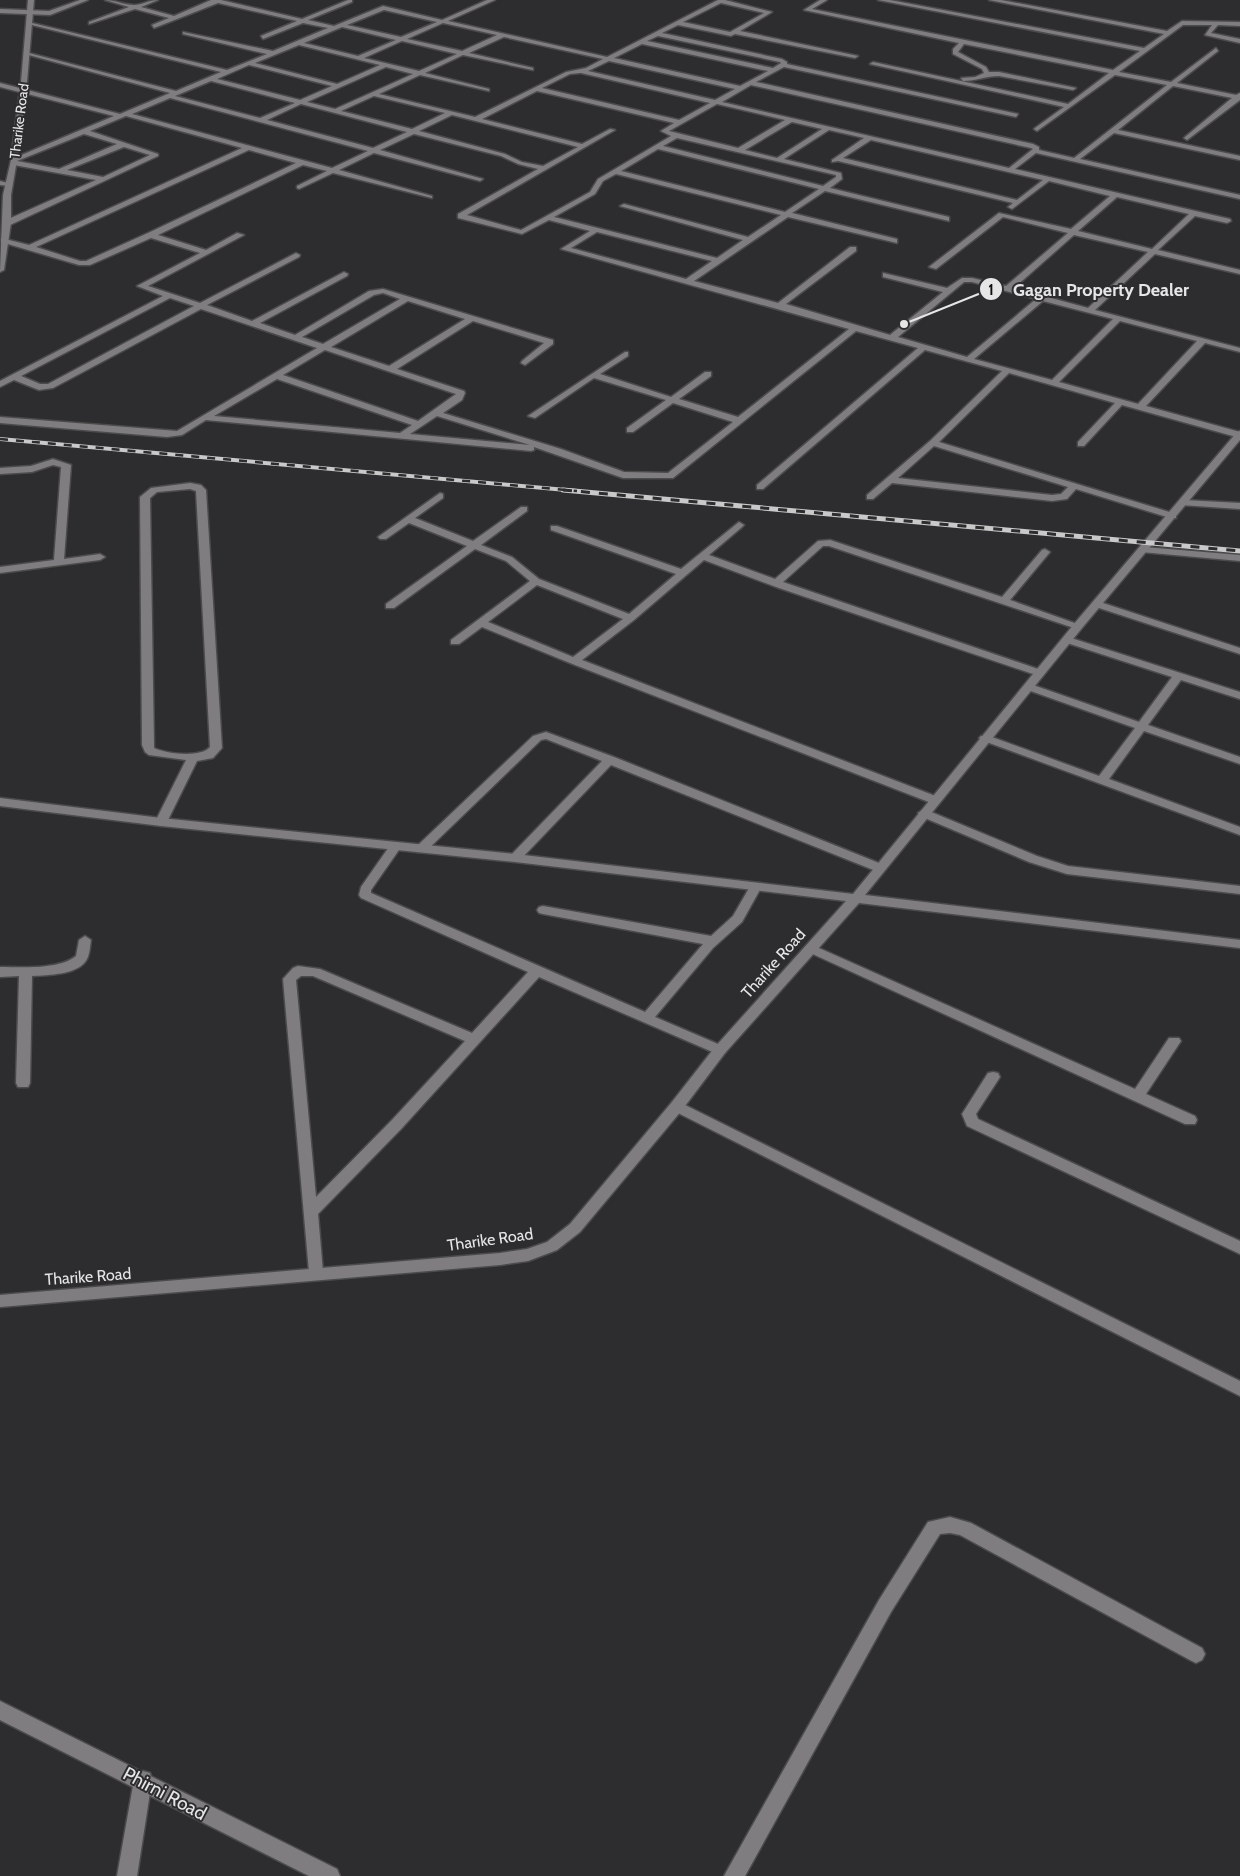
<svg xmlns="http://www.w3.org/2000/svg" width="1240" height="1876" viewBox="0 0 1240 1876" font-family="Cabin,sans-serif">
<style>
.lines{fill:none;stroke-linecap:round;stroke-linejoin:round}
.minor-casing{stroke:#4c4b4c;stroke-width:3}
.tertiary-casing{stroke:#4c4b4c;stroke-width:3}
.minor{fill:#7f7d80;fill-rule:evenodd}
.tertiary{fill:#7f7d80;fill-rule:evenodd}
.rail-far1-casing{stroke:#cac9ca;stroke-width:4}
.rail-casing{stroke:#cac9ca;stroke-width:5}
.rail-far1{stroke:#2d2c2e;stroke-width:2.5;stroke-dasharray:8;stroke-linecap:butt}
.rail{stroke:#2d2c2e;stroke-width:3;stroke-dasharray:9;stroke-linecap:butt}
.labels{text-anchor:middle;stroke-width:4;stroke-linejoin:round;paint-order:stroke}
.far-street-label{font-size:14px;fill:#e7e6e7;stroke:#2d2c2e}
.street-label{font-size:16px;fill:#e7e6e7;stroke:#2d2c2e}
.near-street-label{font-size:19px;fill:#e7e6e7;stroke:#2d2c2e}
.leader{fill:none;stroke:#e7e6e7;stroke-width:2}
.callout-dot{fill:#e7e6e7;stroke:#2d2c2e;stroke-width:2}
.mark-label{font-size:15px;text-anchor:middle;font-weight:bold;fill:#111}
.callout-label{font-size:18px;text-anchor:middle;font-weight:bold;fill:#e7e6e7;stroke:#2d2c2e;stroke-width:4;stroke-linejoin:round;paint-order:stroke}
</style>
<rect width="100%" height="100%" fill="#2d2c2e"/>
<g class="lines">
<defs>
<path id="minor" d="M80,0H88L50,15L0,13V9L49,11Z
M105,0C115,0 124,5 134,5C142,5 149,0 158,0L141,7L174,16L211,0H221L302,19L348,0H352V2L308,20L334,26L383,6L442,20L487,0H495L448,21L607,57L718,0H725L772,12L740,31L858,56L855,58L735,34L731,36L678,25L662,33L782,59L787,62V64L1018,114L1016,117L784,67L756,82L1033,144L1039,147V150L1074,158L1167,85L1115,75L1037,131L1034,129L1035,128L1064,107L870,64L873,62L1068,104L1109,73L964,44L958,52L986,67L989,72H999L1076,88L1073,90L999,76C986,76 976,81 963,81L961,78L975,77L984,73L982,69L953,54V49L959,43L804,10L820,0H827L812,9L1113,70L1140,51L878,0H890L1144,48L1164,34L989,0H1001L1167,31L1182,21L1240,22V26L1218,25L1211,33L1240,39V43L1205,35L1212,25H1183L1119,72L1171,82L1216,48L1218,51L1177,83L1236,95L1240,93V100L1187,140L1184,138L1185,137L1232,98L1173,86L1118,130L1240,156V160L1114,133L1080,159L1240,195V199L1036,153L1015,169L1230,219L1231,221L1227,223L1195,216L1158,250L1240,270V274L1155,254L1095,310L1240,348V352L1205,343L1146,406L1240,432V438L1122,405L1084,446H1078V442L1115,403L1009,373L939,442L1176,514V518H1170L1076,489L1067,499L1052,501L892,483L873,499H867V495L930,441L1002,371L925,350L763,489H757V485L918,348L856,331L673,478H623L534,447V450L531,451L206,420L182,435L167,437L0,423V417L177,431L317,348L201,309L53,388L39,390L14,380L0,387V381L163,296L137,286L200,253L151,238L90,265H79L1,242V238L29,245L242,148L126,116L90,131L158,154V156L10,225H4V221L96,180L14,165L11,163L12,159L114,116L0,87V83L120,114L170,93L25,54V52L176,91L221,72L28,24V22L227,70L267,54L183,34V32L273,51L328,28L303,23L263,39L261,36L297,21L218,3L154,28L152,25L169,18L135,9L89,24V22L129,7ZM721,3L764,13L730,32L683,22ZM384,10L437,22L401,37L347,25ZM443,23L497,35L462,51L407,39ZM342,27L396,40L358,56L304,43ZM658,36L780,62L781,63L773,68L647,41ZM504,37L603,59L586,68L566,72L475,117L379,94L420,75L489,91V89L425,73L463,55L533,70V68L469,53ZM402,41L457,54L419,71L364,58ZM642,44L768,71L740,86L614,58ZM299,45L380,65L337,84L255,63ZM609,61L735,89L715,100L588,71ZM249,65L332,86L300,100L217,79ZM386,67L413,74L335,109L307,102ZM580,73H581L710,103L679,120L542,88L570,74ZM211,81L295,103L260,118L175,96ZM751,85L1031,148L1033,149L1009,168L722,102ZM537,91L674,123L661,131L671,136L598,179L590,192L521,230L467,215L615,130L610,129L582,144L482,119ZM374,96L445,113L412,129L341,111ZM170,98L368,151L332,168L132,114ZM301,104L407,132L373,148L267,120ZM717,104L785,120L738,148L669,131ZM452,115L578,147L543,166L522,162L505,154L419,131ZM792,122L822,129L777,158L745,150ZM829,130L864,138L832,160V162L838,161L1013,203L1008,207L1012,209L1049,181L1110,196L1071,229L999,213L929,267L936,269L1003,217L1068,233L1006,286L972,278H962L947,288L883,273V277L943,292L890,335L786,304L856,251V247H850L778,303L694,281L788,217L897,243V239L792,213L825,191L949,221V217L830,188L842,179L841,173L784,159ZM84,134L117,144L59,169L17,161ZM414,134L501,156L518,164L538,169L458,214V218L522,234L549,220L590,231L561,249L849,329L738,417L679,399L711,376V372H705L671,397L600,374L628,356V352H625L528,416L535,418L594,378L666,400L627,428V432H633L673,403L733,422L668,473L624,472L561,449L443,413L462,400L465,393L464,391L397,369L473,321L544,343L522,361L521,363L525,365L553,344V340L383,289L369,291L295,335L260,323L347,276L348,274L344,272L252,321L207,305L299,257L300,255L296,253L200,303L148,286L244,235L237,233L206,250L158,235L303,165L327,171L297,186V188L299,189L333,173L432,198V196L339,170L374,153L480,181L483,179L380,150ZM677,138L836,175V177L823,186L663,146ZM871,140L1043,180L1017,200L843,158ZM124,147L150,155L103,177L67,170ZM658,149L819,189L785,212L621,171ZM249,150L296,163L148,233L86,261H80L36,247ZM616,174L781,215L748,237L624,204L620,206L743,240L717,258L554,217L595,194L603,181ZM1117,197L1189,214L1152,249L1078,231ZM597,232L712,261L686,279L571,248ZM1074,235L1148,252L1088,308L1014,288ZM964,282H972L1036,299L967,357L898,337ZM383,293L400,299L323,344L302,337L374,295ZM170,298L194,306L48,384H40L21,376ZM408,301L465,319L389,366L331,347ZM1043,301L1113,319L1052,380L974,359ZM1120,321L1197,341L1138,404L1059,382ZM325,350L456,394L418,421L283,375ZM277,379L412,425L400,433L214,416ZM437,416L530,445L410,434ZM934,446L1068,487L1061,494L1052,495L898,478Z
M0,181L12,184L9,186L0,185Z
M53,459L71,465L64,559L100,554L105,557L100,560L0,573V567L54,560L61,467L53,465L32,472L0,474V468L31,466Z
M190,483L201,485L206,490L222,748L213,758L197,761L167,822L161,826L155,822L186,760L149,755L145,752L142,745L140,497L151,488ZM190,489L196,491L210,747C201,758 167,754 154,748V745L150,498L157,492Z
M440,493L443,494V498L415,518L473,541L521,507H527V511L481,545L512,557L539,579L629,614L676,574L551,530V526H557L681,569L739,522L744,525L742,527L709,555L775,579L818,541L830,540L1002,597L1042,550L1045,549L1050,552L1010,600L1083,626L1078,629L1074,628L829,546H823L783,582L1044,671L1045,673L1040,676L1036,675L779,588L704,560L634,620L582,660L938,797L940,800L938,803L934,804L570,663L482,627L459,644H451V640L530,581L506,561L475,549L394,608H386V604L467,546L409,523L386,539H380L378,537ZM537,585L623,619L573,657L488,622Z
M1184,500L1240,503V509L1181,505L1179,503Z
M1144,547L1240,555V561L1141,552V548Z
M1097,601L1240,648V654L1093,606V602Z
M1068,637L1240,692V699L1181,680L1148,725L1240,757V764L1144,731L1109,779L1240,827V835L981,740L979,738L981,736H989L1099,776L1135,728L1025,689V685H1033L1139,722L1172,677L1064,642V638Z
M546,732L614,757L884,865L886,868L880,872L876,871L611,765L519,861H511L509,858L511,855L602,761L546,739L541,740L425,852H417L415,849L417,846L533,736Z
M924,809L1037,856L1068,866L1240,886V894L1067,874L1029,862L920,816L918,813Z
M395,843L401,847L371,890V893L645,1012L703,944L543,914L539,913L537,910L539,907L543,906L711,936L733,916L752,883H760L762,886L742,922L713,948L655,1017L725,1047L727,1050L725,1053H715L539,977L402,1128L318,1214L323,1272L321,1276L316,1278L311,1276L309,1272L283,979L293,968L298,966L320,969L472,1033L528,972L361,898L359,895L361,887L391,844ZM301,976H313L465,1041L392,1120L316,1197L296,980Z
M85,936L91,940C90,946 90,953 87,959C79,975 48,975 32,976L30,1083L28,1087H18L16,1083L19,976L0,977V967C21,967 59,970 76,956L79,940Z
M810,944L1135,1089L1169,1038H1179L1181,1041L1179,1044L1146,1094L1195,1116L1197,1120L1195,1124H1185L806,951L804,948Z
M993,1072L998,1073L1000,1077L976,1114L978,1119L1240,1241V1254L967,1126L962,1114L988,1073Z
M677,1101L1240,1381V1396L672,1110L670,1106L672,1102Z
M950,1517L971,1523L1202,1648L1205,1654L1202,1660L1196,1663L1190,1660L960,1535L950,1533L940,1534L891,1612L745,1876H724L879,1600L928,1522Z
M143,1771L150,1773L152,1780L137,1876H117L134,1780L136,1773Z"/>
<path id="tertiary" d="M28,0H34L27,82L17,160L11,195V223L4,270L0,272L3,195L11,160L21,82Z
M1240,431V440L1082,628L865,895L1240,940V948L859,903L725,1053L682,1110L580,1232L557,1250L528,1261L500,1265L0,1307V1295L500,1253L527,1249L547,1242L570,1224L672,1102L715,1047L846,901L515,862L161,826L0,806V798L161,818L515,854L853,894L1074,624L1237,432Z
M0,1701L337,1869L340,1876H309L0,1720Z"/>
</defs>
<use href="#minor" class="minor-casing"/>
<use href="#tertiary" class="tertiary-casing"/>
<use href="#minor" class="minor"/>
<use href="#tertiary" class="tertiary"/>
<defs>
<path id="rail-far1" d="M0,439L577,491"/>
<path id="rail" d="M563,490L1240,551"/>
</defs>
<use href="#rail-far1" class="rail-far1-casing"/>
<use href="#rail" class="rail-casing"/>
<use href="#rail-far1" class="rail-far1"/>
<use href="#rail" class="rail"/>
</g>
<g class="labels">
<g class="far-street-label">
<text transform="translate(19 121) rotate(-83)" y="5">Tharike Road</text>
</g>
<g class="street-label">
<text transform="translate(773 963) rotate(-48)" y="6">Tharike Road</text>
<text transform="translate(490 1239) rotate(-8)" y="6">Tharike Road</text>
<text transform="translate(88 1276) rotate(-4)" y="6">Tharike Road</text>
</g>
<g class="near-street-label">
<text transform="translate(165 1793) rotate(28)" y="7">Phirni Road</text>
</g>
</g>
<path class="leader" d="M904 324L991 289"/>
<g class="callout-dot">
<circle cx="904" cy="324" r="5"/>
<circle cx="991" cy="289" r="12"/>
</g>
<g class="mark-label">
<text x="991" y="295">1</text>
</g>
<g class="callout-label">
<text x="1101" y="296">Gagan Property Dealer</text>
</g>
</svg>
